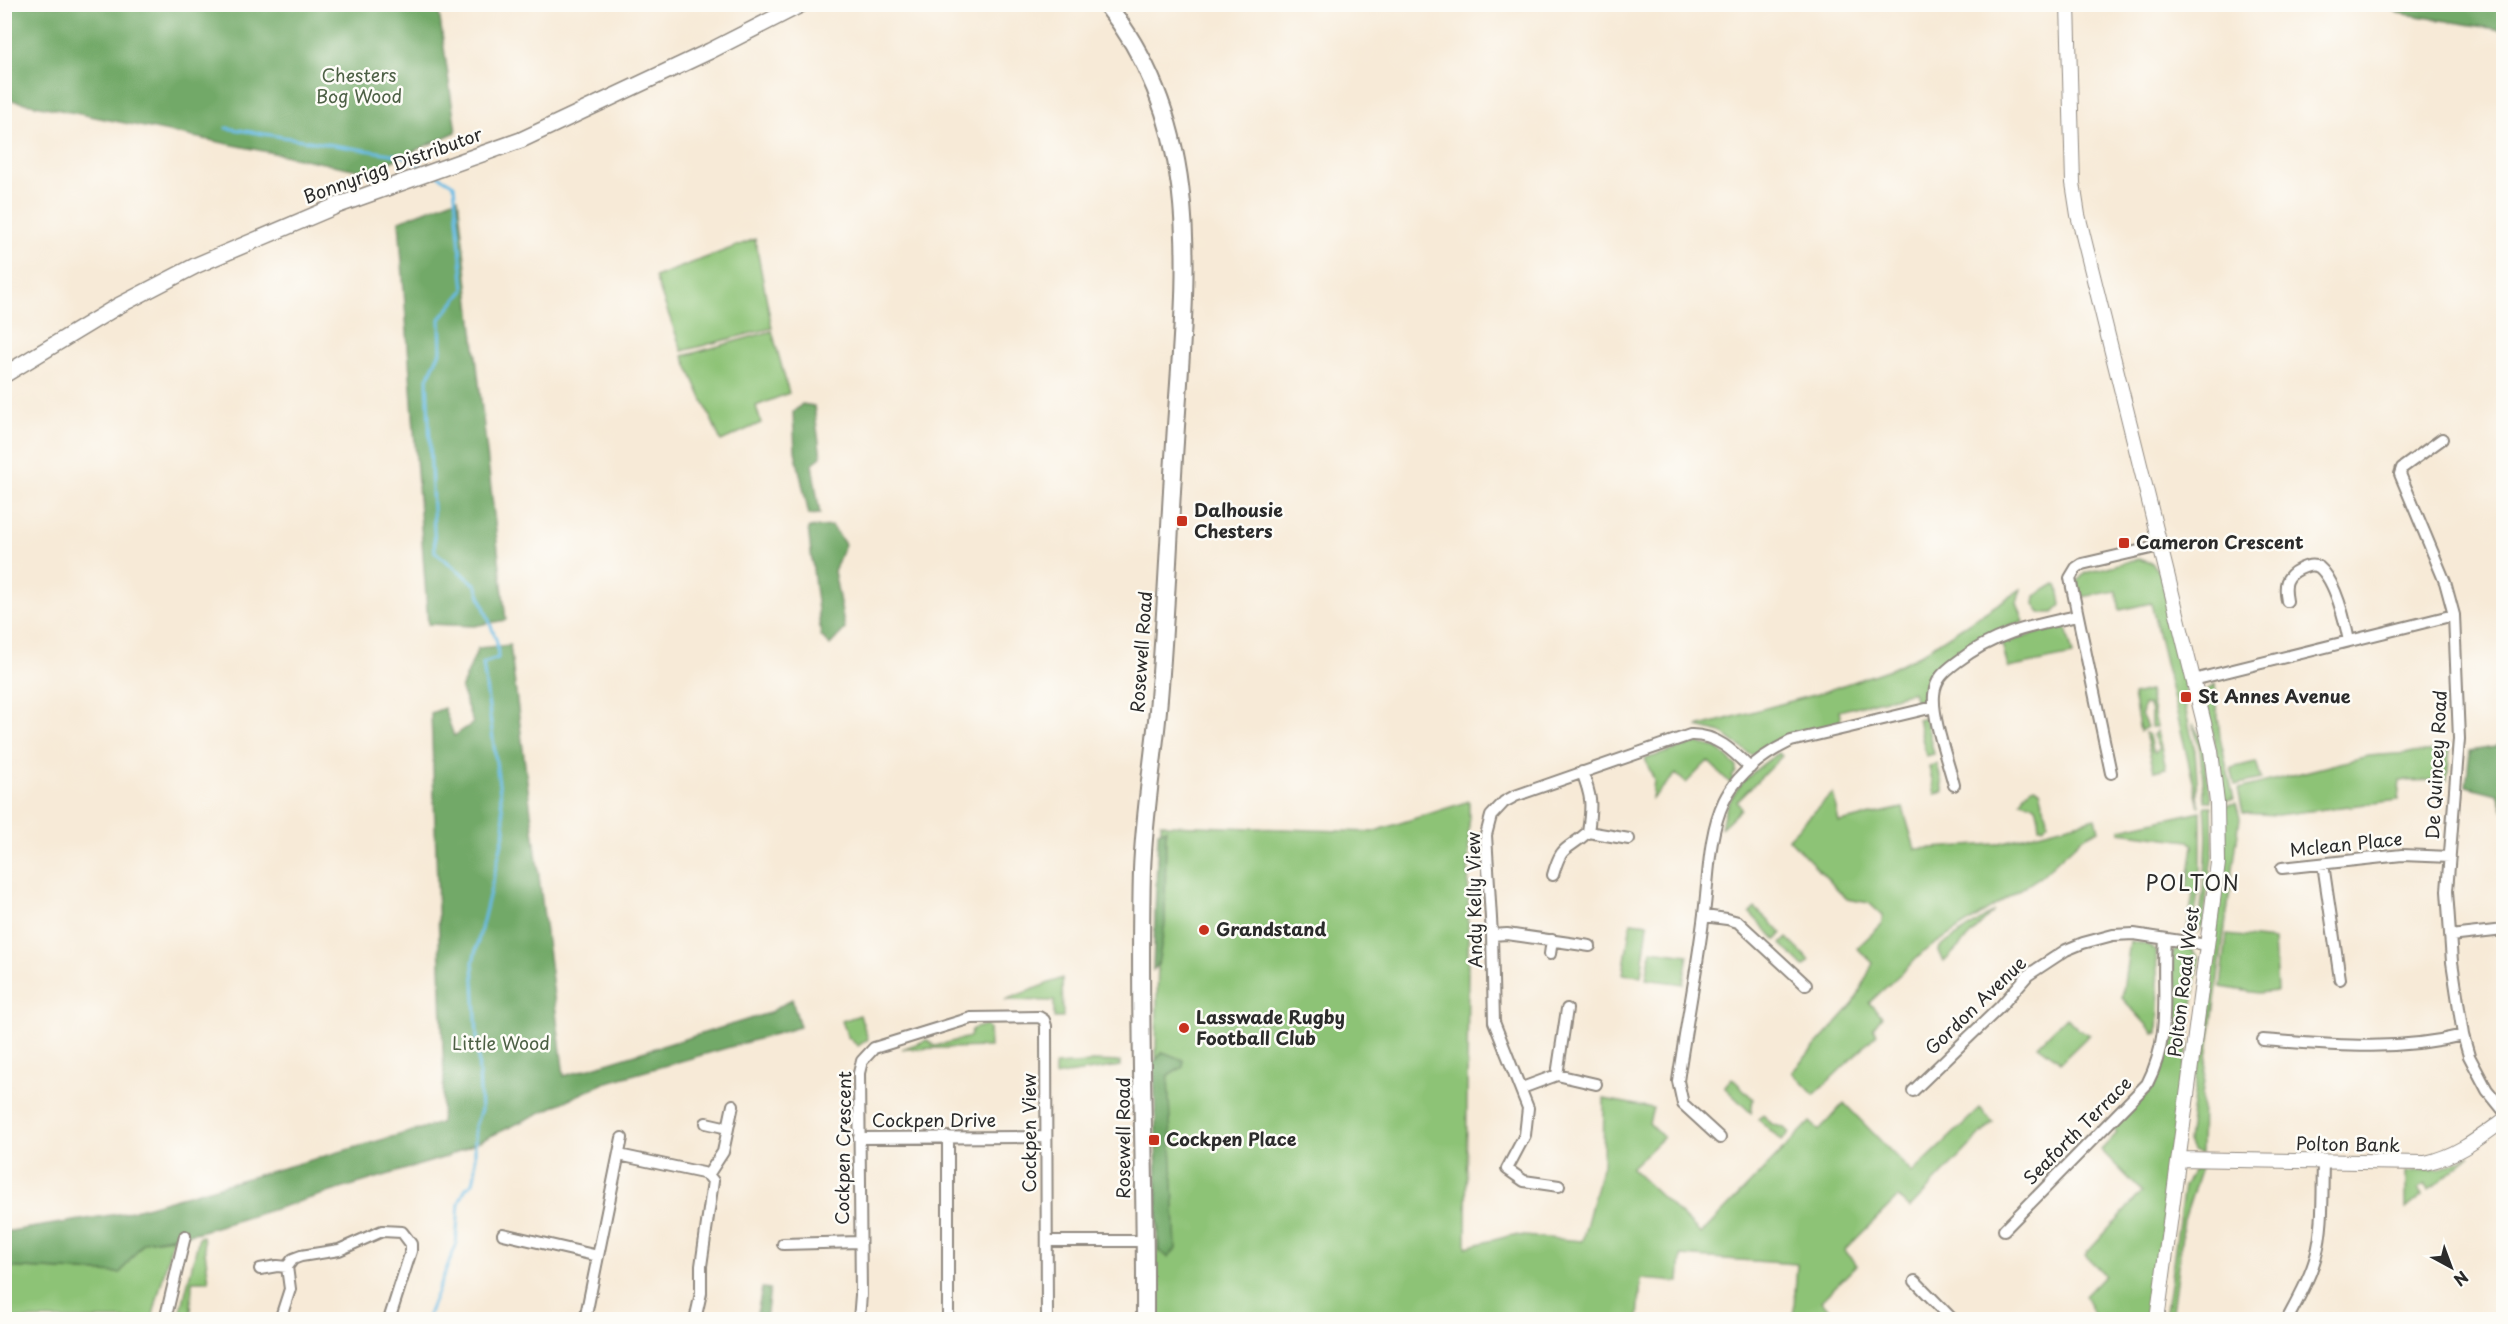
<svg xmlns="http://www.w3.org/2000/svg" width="2508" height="1324" viewBox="0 0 2508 1324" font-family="'Playpen Sans',sans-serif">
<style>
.green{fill:#8dc376;stroke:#5c7750;stroke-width:1.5}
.forest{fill:#72a967;stroke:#4e6a49;stroke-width:1.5}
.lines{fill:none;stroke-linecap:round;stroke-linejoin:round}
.stream{stroke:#69bce5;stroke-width:3}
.minor-casing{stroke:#918a81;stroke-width:14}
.tertiary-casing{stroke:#918a81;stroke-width:16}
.secondary-casing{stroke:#918a81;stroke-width:18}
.primary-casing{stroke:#918a81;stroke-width:20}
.minor{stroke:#fff;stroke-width:10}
.tertiary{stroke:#fff;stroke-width:14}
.secondary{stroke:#fff;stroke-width:15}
.primary{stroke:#fff;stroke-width:16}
.poi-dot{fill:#c8321e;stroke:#fdfcf7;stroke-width:2}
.labels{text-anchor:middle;stroke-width:5;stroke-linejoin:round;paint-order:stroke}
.park-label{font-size:18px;fill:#4d6045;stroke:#fdfcf7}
.street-label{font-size:18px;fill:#2b2b2b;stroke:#fdfcf7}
.poi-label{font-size:18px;font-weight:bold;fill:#2b2b2b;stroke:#fdfcf7;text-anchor:start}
.quarter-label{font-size:21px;letter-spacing:1.5px;fill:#2b2b2b;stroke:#fdfcf7}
</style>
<rect width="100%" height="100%" fill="#fdfcf7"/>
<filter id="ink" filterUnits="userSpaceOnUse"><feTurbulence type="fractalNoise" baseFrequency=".0167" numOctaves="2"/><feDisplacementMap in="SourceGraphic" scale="12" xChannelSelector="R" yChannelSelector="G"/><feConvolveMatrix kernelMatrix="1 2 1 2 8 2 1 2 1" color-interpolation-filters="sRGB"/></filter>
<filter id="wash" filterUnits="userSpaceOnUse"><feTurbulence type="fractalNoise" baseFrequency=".008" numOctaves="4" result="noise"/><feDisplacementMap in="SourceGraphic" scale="24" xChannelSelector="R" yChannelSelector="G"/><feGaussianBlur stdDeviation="1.35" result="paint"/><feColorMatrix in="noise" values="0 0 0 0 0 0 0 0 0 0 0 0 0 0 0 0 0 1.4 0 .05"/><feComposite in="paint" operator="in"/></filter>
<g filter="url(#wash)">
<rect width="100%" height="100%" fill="#f7ead7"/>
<path class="green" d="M755,239L772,328L682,351L655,277Z
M772,331L789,393L756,406L761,423L721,441L683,356Z
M2138,559L2152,563L2159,571C2165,593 2194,684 2183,699L2195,751L2199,807L2151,603L2120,610L2116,591L2082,597L2078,595L2075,584L2085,573Z
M2055,584L2058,587L2061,605L2053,613H2040L2034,604L2035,596Z
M2021,589L2017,603L2024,622C2017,625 2009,626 2001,629C1984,636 1954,654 1941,668C1929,680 1934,699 1917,706L1913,692L1839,711L1841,721L1838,725L1780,742L1761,753L1759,751L1751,755L1722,733L1697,727L1817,694L1893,668L1919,655Z
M2064,626L2066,628L2073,655L2008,668L2002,643Z
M2215,684L2220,738L2234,799L2224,800L2218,757L2206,702L2207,690Z
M2149,691L2157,727H2151V712L2149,705L2143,704L2141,714L2147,727L2140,731L2133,695Z
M1925,717L1934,754L1926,756L1918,719Z
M2193,724L2203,742L2211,801H2205L2200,750Z
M2157,731L2166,768L2154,771L2145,733L2149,735L2152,750L2155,752L2159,749L2153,735Z
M1698,743L1717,748L1736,766V772L1732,777L1734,780L1730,783L1708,761L1686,783L1676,774L1652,799L1654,780L1645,759Z
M2450,750L2447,780L2400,781L2398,800L2277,815L2243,813L2238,789L2368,756Z
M1779,753L1782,756L1737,801L1741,809L1721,828C1725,795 1752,770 1779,753Z
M2256,762L2261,779L2235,785L2231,768Z
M1937,764L1944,792L1935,794L1929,766Z
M2034,787L2040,790L2048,823L2043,827H2039C2036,806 2042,806 2021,801L2025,794Z
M1833,793L1839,822L1903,808L1915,849L1996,844L2096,818L2099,830L2081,839L2040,877L1927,949L1869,1003L1882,1016L1873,1028L1877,1034L1814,1095L1792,1072L1854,1003L1873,963L1857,948L1881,925L1883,916L1869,903L1847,899L1788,838Z
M1469,801L1466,1247L1513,1235L1582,1241L1603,1164L1604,1099L1653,1108L1649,1123L1663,1137L1631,1168L1701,1234L1810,1122L1819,1130L1844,1103L1912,1173L1980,1108L1993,1122L1910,1208L1898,1197L1844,1251L1857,1265L1821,1301L1840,1319H1793L1797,1264L1681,1256L1679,1282L1641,1279L1638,1319L1157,1320L1156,1049L1161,823L1168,825L1372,832Z
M2236,803L2240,818L2202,1095L2201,1154L2192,1151L2188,1142L2225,858V805Z
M2205,806H2212L2213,848L2203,926L2198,932C2203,889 2210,848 2205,806Z
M2201,811V870L2193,930L2187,932L2193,893L2188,891L2187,888L2193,845L2189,841L2120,832V829Z
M1755,908L1782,933L1776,940L1750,913Z
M1994,911L1944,962L1939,951L1940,947Z
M1631,922L1648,924L1641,976L1623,974Z
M2227,935L2274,940L2277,991L2258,993L2221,987Z
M1787,938L1810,961L1804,967L1781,944Z
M2130,941L2148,945L2156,952L2159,1005L2158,1033H2154L2122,998Z
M2180,946L2191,949L2199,959L2156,1284L2145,1319H2092L2095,1316L2085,1296L2105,1275L2085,1255L2142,1192L2101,1150L2117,1133L2112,1127C2126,1113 2144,1100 2155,1084C2167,1066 2170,1038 2172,1016C2173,996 2157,958 2180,946Z
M1651,950L1688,955L1683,984L1646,979Z
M1062,978L1063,1018H1054V1001L1005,1000Z
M860,1015L868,1039L858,1046L848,1037L842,1021Z
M2066,1017L2079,1030L2090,1034L2061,1062L2038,1045Z
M986,1025L989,1028L990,1047L902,1049L927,1040L935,1046L970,1037L972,1029Z
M1091,1061L1120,1062V1066L1055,1076V1065L1089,1063Z
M1732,1078L1753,1099L1751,1113L1724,1087Z
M1763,1115L1772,1124L1784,1128L1789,1132L1782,1141L1758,1119Z
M2471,1155L2429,1190L2425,1184L2419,1189L2423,1195L2406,1209V1172L2440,1169Z
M2201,1168L2184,1220L2171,1319H2165L2184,1186L2194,1169Z
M203,1236L209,1281H192L191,1319H179L199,1237Z
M173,1238L152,1319H5L4,1267L120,1273L144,1242Z"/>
<path class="forest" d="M4,5H438L456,132L368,172L5,99Z
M2387,5H2503V30L2398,13Z
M458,198L506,620L474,626L428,624L399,221Z
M802,404L814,406L821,457L812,464L820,514L809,515L795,451L793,412Z
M832,526L845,544L834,571L845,629L830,645L821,636L808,528Z
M510,645L564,1076L769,1013L792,999L800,1027L604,1083L446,1157L199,1232L144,1242L120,1273L5,1267V1232L124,1213L441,1123L444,1078L431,713L444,708L454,736L473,723L461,689L478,648Z
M2503,740V811L2497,794L2466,786L2470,751L2495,747Z
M1166,829L1165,924L1158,965L1153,970L1158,832Z
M1163,1052L1183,1060V1067L1168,1076L1176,1249L1168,1257L1159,1251L1154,1062Z
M762,1288L770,1289L766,1319H756Z"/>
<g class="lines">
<path class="stream" d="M226,128L403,156L426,169
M426,1320L456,1245L459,1203L466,1188L473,1183L475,1173V1126L481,1110L473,962L505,830L483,663L498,658L497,642L476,585L435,552L427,379L441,350L440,319L464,290L454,185L437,175"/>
</g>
</g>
<g filter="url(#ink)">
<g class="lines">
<defs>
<path id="minor" d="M2442,439L2402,468L2400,474L2445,582L2454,615L2459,739L2447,891L2452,962L2463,1035L2469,1056L2487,1090L2504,1111
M2287,601C2284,585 2285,576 2300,569C2307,566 2311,564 2319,567C2335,580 2345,621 2349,641
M2193,680L2454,615
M1582,772C1592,798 1592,804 1588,832
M2111,773L2070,578L2076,568L2082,564L2160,546
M1954,785C1948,761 1932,719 1934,695C1935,679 1945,671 1957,662C1994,633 2031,626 2077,616
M2323,864L2340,979
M2282,868L2402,855L2450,857
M1553,875C1562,843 1566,852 1588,832L1629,839
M1704,916L1727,919L1738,922L1806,985
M1492,935L1507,934L1590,946
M2450,936L2504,930
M1550,954L1552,940
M2263,1040C2330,1045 2396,1052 2463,1035
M1557,1075L1567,1009
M1522,1088L1557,1075L1596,1084
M1913,1091L2000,1007L2028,975L2066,950L2083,943L2113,935L2134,934L2207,945
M706,1123L728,1128
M948,1137V1320
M859,1138L1046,1137
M1720,1138L1683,1104L1678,1081C1686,1025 1697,970 1704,914C1709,877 1708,835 1724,801C1737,774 1764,754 1791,741L1934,707
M619,1155L703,1173L708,1175L713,1181L701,1266V1293L695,1320
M708,1175L723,1152L733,1105
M1559,1186L1524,1181L1507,1169L1525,1135L1528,1108L1494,1022L1492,935L1486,835L1491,816L1504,802L1515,796L1690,735C1716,734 1733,751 1750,768
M2004,1230L2147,1084C2173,1034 2161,992 2165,939
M503,1234L598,1256
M1047,1241H1143
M783,1244L860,1242
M260,1269L277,1266L287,1267L293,1259L301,1256L339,1250L382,1231L402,1232L411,1244V1251L389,1320
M1915,1281L1953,1320
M165,1320L185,1236
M280,1320L290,1289L287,1267
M585,1320L622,1138
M859,1320L861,1295L859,1073L862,1061L874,1048L971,1018L1039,1017L1044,1020L1046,1026L1047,1320
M2287,1320C2298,1299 2310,1278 2316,1256C2324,1226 2322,1193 2323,1163"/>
<path id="tertiary" d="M2068,4L2073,183L2078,215L2211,751L2217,803L2218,863L2157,1320
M2179,1159L2425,1163C2457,1156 2478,1139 2504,1120"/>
<path id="secondary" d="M4,375L118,306L197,265L336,206L521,140L710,51L802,4"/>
<path id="primary" d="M1106,4C1210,134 1184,289 1175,442C1169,532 1166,621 1158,710C1153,763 1144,817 1142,870C1138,1020 1146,1170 1145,1320"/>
</defs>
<use href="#minor" class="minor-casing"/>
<use href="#tertiary" class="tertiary-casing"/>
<use href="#secondary" class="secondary-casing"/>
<use href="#primary" class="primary-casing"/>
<use href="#minor" class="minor"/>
<use href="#tertiary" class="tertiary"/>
<use href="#secondary" class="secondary"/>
<use href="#primary" class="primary"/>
</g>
</g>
<g class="poi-dot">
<rect x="1176" y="515" width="12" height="12" rx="3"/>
<rect x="2118" y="537" width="12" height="12" rx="3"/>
<rect x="2180" y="691" width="12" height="12" rx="3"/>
<circle cx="1204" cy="930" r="6"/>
<circle cx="1184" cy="1028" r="6"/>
<rect x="1148" y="1134" width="12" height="12" rx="3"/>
</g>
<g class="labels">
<g class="park-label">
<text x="359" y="82">Chesters<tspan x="359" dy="21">Bog Wood</tspan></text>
<text x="501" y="1050">Little Wood</text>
</g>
<g class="street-label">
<text transform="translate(393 166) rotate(-20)" y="6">Bonnyrigg Distributor</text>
<text transform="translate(1142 652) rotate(-86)" y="6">Rosewell Road</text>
<text transform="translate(2437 765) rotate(-87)" y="6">De Quincey Road</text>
<text transform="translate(2346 845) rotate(-6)" y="6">Mclean Place</text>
<text transform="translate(1475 900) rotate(-91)" y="6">Andy Kelly View</text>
<text transform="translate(2184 982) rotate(-83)" y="6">Polton Road West</text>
<text transform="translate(1976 1006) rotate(-44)" y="6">Gordon Avenue</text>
<text x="934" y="1127">Cockpen Drive</text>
<text transform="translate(2078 1131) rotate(-45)" y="6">Seaforth Terrace</text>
<text transform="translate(1030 1133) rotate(-90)" y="6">Cockpen View</text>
<text transform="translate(1124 1138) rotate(-90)" y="6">Rosewell Road</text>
<text transform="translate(2348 1145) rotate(1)" y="6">Polton Bank</text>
<text transform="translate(844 1148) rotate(-89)" y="6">Cockpen Crescent</text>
</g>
<g class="poi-label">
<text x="1194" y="517">Dalhousie<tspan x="1194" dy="21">Chesters</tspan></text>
<text x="2136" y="549">Cameron Crescent</text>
<text x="2198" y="703">St Annes Avenue</text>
<text x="1216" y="936">Grandstand</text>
<text x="1196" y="1024">Lasswade Rugby<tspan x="1196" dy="21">Football Club</tspan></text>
<text x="1166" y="1146">Cockpen Place</text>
</g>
<g class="quarter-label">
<text x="2193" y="891">POLTON</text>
</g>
</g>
<rect width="2508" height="1324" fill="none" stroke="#fdfcf7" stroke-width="24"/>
<g transform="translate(2451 1267) rotate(139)" stroke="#fdfcf7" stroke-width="4.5" paint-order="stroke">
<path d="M0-4.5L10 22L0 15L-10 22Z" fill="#2b2b2b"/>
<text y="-9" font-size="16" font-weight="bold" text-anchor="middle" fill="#2b2b2b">N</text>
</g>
</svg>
